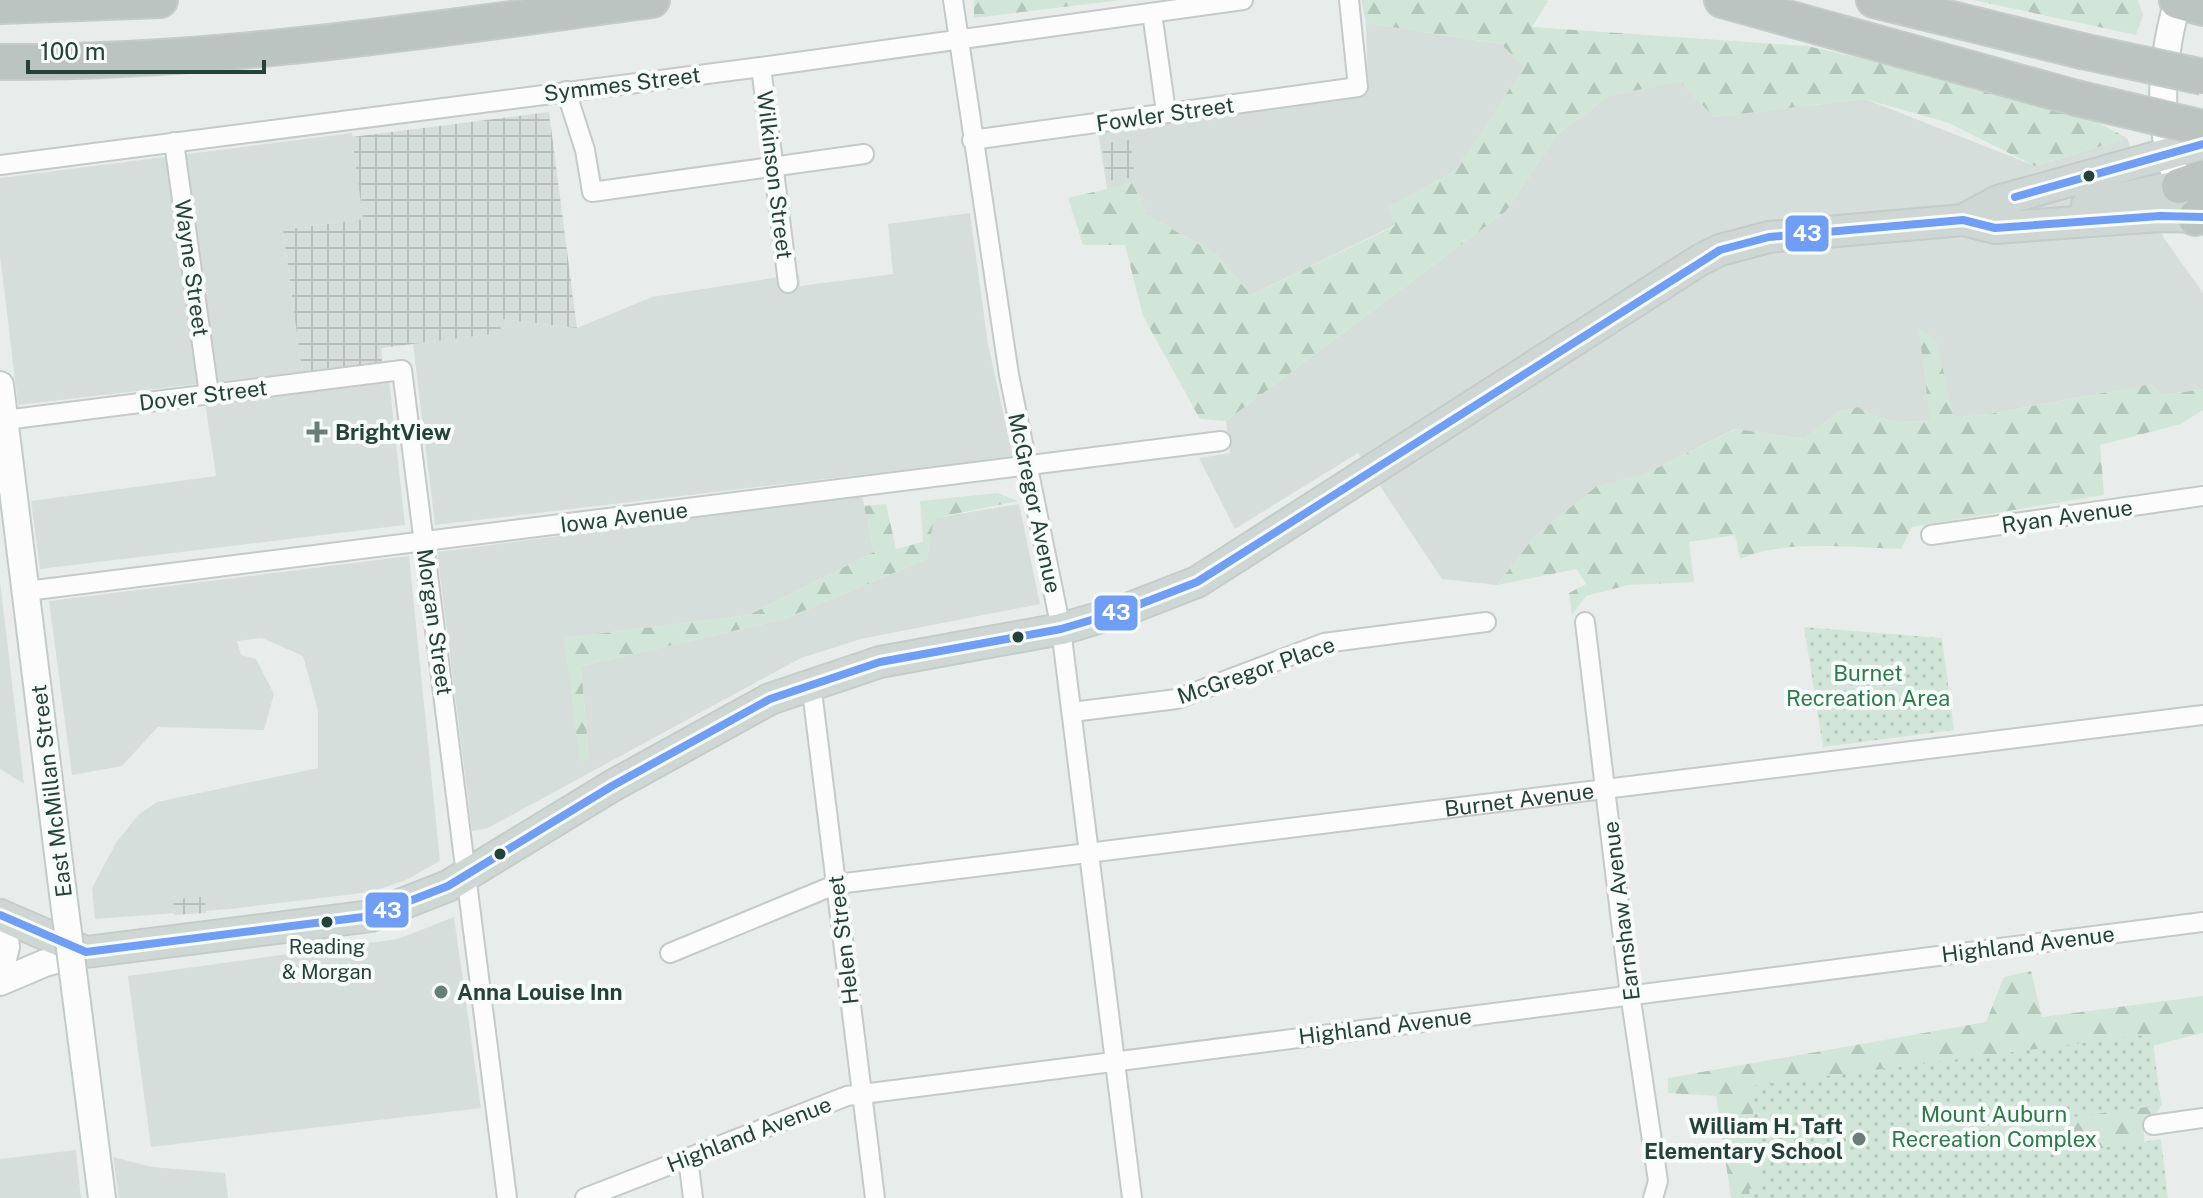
<svg xmlns="http://www.w3.org/2000/svg" width="2203" height="1198" viewBox="0 0 2203 1198" font-family="'Public Sans',sans-serif">
<style>
.built{fill:#d6dedb}
.industrial{fill:url(#industrial-grid)}
.forest{fill:url(#forest-firs)}
.park{fill:url(#park-dots)}
.lines{fill:none;stroke-linecap:round;stroke-linejoin:round}
.street-casing{stroke:#c5cac8;stroke-width:22}
.secondary-casing{stroke:#c3cbc8;stroke-width:30}
.primary-casing{stroke:#c3ccc9;stroke-width:34}
.highway-casing{stroke:#c3ccc9;stroke-width:38}
.street{stroke:#fcfcfc;stroke-width:18}
.secondary{stroke:#fcfcfc;stroke-width:26}
.primary{stroke:#cfd7d5;stroke-width:30}
.highway{stroke:#bcc4c2;stroke-width:34}
.secondary-bridge-casing{stroke:#c3cbc8;stroke-width:30;stroke-linecap:butt}
.highway-bridge-casing{stroke:#c3ccc9;stroke-width:38;stroke-linecap:butt}
.secondary-bridge{stroke:#fcfcfc;stroke-width:26}
.highway-bridge{stroke:#bcc4c2;stroke-width:34}
.bus-1-casing{stroke:#f7fbf9;stroke-width:14}
.bus-1{stroke:#6f9ef4;stroke-width:8}
.bus-dot{fill:#24423a;stroke:#f7fbf9;stroke-width:3}
.poi-dot{fill:#697e78;stroke:#f7fbf9;stroke-width:3}
.labels{text-anchor:middle;stroke-width:8;stroke-linejoin:round;paint-order:stroke}
.bus-label{font-size:20px;fill:#24423a;stroke:#f7fbf9}
.street-label{font-size:22px;fill:#24423a;stroke:#f7fbf9}
.poi-label{font-size:22px;font-weight:bold;fill:#24423a;stroke:#f7fbf9;text-anchor:start}
.park-label{font-size:22px;fill:#2d7a4b;stroke:#f7fbf9}
.line-badge{stroke:#f7fbf9;stroke-width:3}
.badge-label{font-size:22px;text-anchor:middle;font-weight:bold;fill:#fff}
</style>
<defs>
<pattern id="industrial-grid" width="8" height="8" patternUnits="userSpaceOnUse" patternTransform="scale(2)"><rect width="8" height="8" fill="#d6dedb"/><path d="M0 4h8M4 0v8" fill="none" stroke="#b8c0bd"/></pattern>
<pattern id="forest-firs" width="22" height="20" patternUnits="userSpaceOnUse" patternTransform="scale(2)"><rect width="22" height="20" fill="#d1e6d8"/><path d="M5 1l3.5 6h-7zM16 11l3.5 6h-7z" fill="#b3c6ba"/></pattern>
<pattern id="park-dots" width="8" height="8" patternUnits="userSpaceOnUse" patternTransform="scale(2)"><rect width="8" height="8" fill="#d1e6d8"/><path d="M2 2h.1M6 6h.1" fill="none" stroke="#b3c6ba" stroke-width="1.8" stroke-linecap="round"/></pattern>
</defs>
<rect width="100%" height="100%" fill="#e8edeb"/>
<path class="built" d="M1366,23L1501,44L1525,67L1455,171L1389,207L1395,225L1251,295L1216,254L1149,216L1132,183L1107,189L1098,132L1368,93Z
M1680,81L1714,117L1865,99L2035,166L2127,138L2164,238L2203,293V389L2163,395H2091L1989,414L1931,421L1894,422L1876,418L1858,407L1838,412L1804,439L1735,429L1647,473L1623,480L1534,537L1497,585L1442,579L1358,453L1235,529L1199,458L1230,453L1226,421L1506,211L1557,135L1609,96Z
M352,133L363,219L283,230L302,372L18,405L0,255V178Z
M970,213L988,344L1013,457L435,525L413,344L500,333L499,319L577,328L652,297L799,274L800,286L893,274L888,224Z
M389,378L405,525L40,569L31,501L216,476L205,402Z
M862,496L874,552L749,615L564,638L589,759L581,666L784,619L927,559L934,518L1019,504L1040,604L861,639L801,658L488,828L472,831L437,552Z
M409,556L440,861L406,880L371,892L230,909L95,919L92,888L116,843L138,815L157,802L318,768V711L303,656L262,638L237,641L241,655L256,659L274,694L264,730L158,727L122,766L72,775L49,601Z
M0,581L24,784L0,769Z
M454,917L481,1108L151,1147L128,976L398,939Z
M76,1150L81,1198H0V1159Z
M113,1157L152,1167L225,1173L228,1198H119Z"/>
<path class="industrial" d="M549,112L577,328L500,319L501,333L381,348L382,362L302,372L283,230L363,219L352,137Z
M1130,140L1135,177L1107,181L1102,144Z
M205,897L206,913L174,915L173,899Z"/>
<path class="forest" d="M974,0H1121L974,18Z
M1361,0H1544L1548,1L1532,27L1807,46L2061,103L2127,138L2035,166L1949,123L1865,99L1714,117L1680,81L1609,96L1557,135L1506,211L1226,421L1200,419L1143,316L1125,245H1083L1068,198L1132,183L1149,216L1216,254L1251,295L1395,226L1388,207L1455,171L1524,67L1501,44L1366,23Z
M1973,0H2138L2143,15L2136,35Z
M1919,329L1936,339L1954,417L1989,414L2152,384L2163,395L2203,389V410L2181,424L2100,445L2104,495L1912,527L1901,549C1854,548 1783,539 1740,559L1735,535L1689,542L1694,582L1628,585L1586,596L1572,615L1569,593L1586,584L1577,569L1497,585L1534,537L1597,486L1647,473L1736,429L1804,439L1838,412L1858,407C1882,422 1902,422 1930,421Z
M997,493L1018,501L934,518L927,559L784,619L581,666L589,759L580,761L564,638L749,615L874,552L864,506L886,504L896,549L923,542L920,501Z
M2031,971L2042,1017L2203,996V1033L2151,1046L2162,1104L2144,1132L2146,1198H1731L1716,1096L1668,1093V1078L1986,1022L2004,977Z"/>
<path class="park" d="M1804,627L1942,638L1954,730L1823,747Z
M2152,1034L2161,1105L2066,1118L2070,1153L2161,1139L2168,1198H1750L1749,1189L1761,1187L1750,1086Z"/>
<g class="lines">
<defs>
<g id="street">
<path d="M953,0L1009,375L1061,629L1132,1198"/>
<path d="M1152,13L1166,112"/>
<path d="M761,67L788,283"/>
<path d="M566,91L585,150L592,192L864,154"/>
<path d="M972,140L1358,87L1349,0"/>
<path d="M174,142L209,394"/>
<path d="M0,165L761,67L1243,0"/>
<path d="M5,420L402,370L507,1198"/>
<path d="M1931,535L2203,496"/>
<path d="M27,591L1221,441"/>
<path d="M1585,622L1628,980L1658,1181L1653,1198"/>
<path d="M811,683L875,1198"/>
<path d="M1072,712L1177,699L1324,643L1486,622"/>
<path id="s1" d="M670,953L837,884L2203,715"/>
<path d="M2153,1125L2203,1118"/>
<path d="M688,1158L693,1198"/>
<path d="M585,1198L847,1096L2203,922"/>
</g>
<path id="secondary" d="M2178,0C2159,67 2155,140 2187,203
M0,385L60,870
M0,970L6,947L2,915
M0,982L45,963L86,952
M79,1019L102,1198"/>
<path id="primary" d="M2087,205L2179,186
M1963,220L1998,201L2203,144
M0,915L86,952L371,916L448,886L612,786L770,699L880,662L1061,629L1125,610L1197,582L1700,260L1720,250L1769,237L1963,220L1995,228L2160,216L2203,217"/>
<path id="highway" d="M1722,0L2076,98
M1874,0L2082,51
M2177,1L2203,8
M0,6L160,0
M0,62C219,63 435,29 652,0
M2179,186L2203,178
M2195,218L2203,210"/>
</defs>
<use href="#street" class="street-casing"/>
<use href="#secondary" class="secondary-casing"/>
<use href="#primary" class="primary-casing"/>
<use href="#highway" class="highway-casing"/>
<use href="#street" class="street"/>
<use href="#secondary" class="secondary"/>
<use href="#primary" class="primary"/>
<use href="#highway" class="highway"/>
<defs>
<path id="secondary-bridge" d="M60,870L79,1019"/>
<path id="highway-bridge" d="M2082,51L2203,77
M2076,98L2203,128"/>
</defs>
<use href="#secondary-bridge" class="secondary-bridge-casing"/>
<use href="#highway-bridge" class="highway-bridge-casing"/>
<use href="#secondary-bridge" class="secondary-bridge"/>
<use href="#highway-bridge" class="highway-bridge"/>
<defs>
<path id="bus-1" d="M2015,197L2203,144
M0,915L86,952L371,916L448,886L612,786L770,699L880,662L1061,629L1125,610L1197,582L1720,250L1769,237L1963,220L1995,228L2160,216L2203,217"/>
</defs>
<use href="#bus-1" class="bus-1-casing"/>
<use href="#bus-1" class="bus-1"/>
</g>
<g class="bus-dot">
<circle cx="2089" cy="176" r="7"/>
<circle cx="1018" cy="637" r="7"/>
<circle cx="500" cy="854" r="7"/>
<circle cx="327" cy="922" r="7"/>
</g>
<g class="poi-dot">
<path d="M313 420h8v8h8v8h-8v8h-8v-8h-8v-8h8z"/>
<circle cx="441" cy="992" r="8"/>
<circle cx="1859" cy="1139" r="8"/>
</g>
<g class="labels">
<g class="bus-label">
<text x="327" y="954">Reading<tspan x="327" dy="25">&amp; Morgan</tspan></text>
</g>
<g class="street-label">
<text transform="translate(622 84) rotate(-7)" y="8">Symmes Street</text>
<text transform="translate(1165 114) rotate(-8)" y="8">Fowler Street</text>
<text transform="translate(775 175) rotate(83)" y="8">Wilkinson Street</text>
<text transform="translate(192 268) rotate(82)" y="8">Wayne Street</text>
<text transform="translate(203 395) rotate(-7)" y="8">Dover Street</text>
<text transform="translate(1035 503) rotate(78)" y="8">McGregor Avenue</text>
<text transform="translate(2067 516) rotate(-8)" y="8">Ryan Avenue</text>
<text transform="translate(624 517) rotate(-7)" y="8">Iowa Avenue</text>
<text transform="translate(435 622) rotate(82)" y="8">Morgan Street</text>
<text transform="translate(1256 670) rotate(-19)" y="8">McGregor Place</text>
<text transform="translate(51 791) rotate(-97)" y="8">East McMillan Street</text>
<text dy="8" stroke="none"><textPath href="#s1" startOffset="868">Burnet Avenue</textPath></text>
<text transform="translate(1621 911) rotate(-97)" y="8">Earnshaw Avenue</text>
<text transform="translate(843 940) rotate(-97)" y="8">Helen Street</text>
<text transform="translate(2028 944) rotate(-7)" y="8">Highland Avenue</text>
<text transform="translate(1385 1026) rotate(-7)" y="8">Highland Avenue</text>
<text transform="translate(749 1134) rotate(-21)" y="8">Highland Avenue</text>
</g>
<g class="poi-label">
<text x="335" y="440">BrightView</text>
<text x="457" y="1000">Anna Louise Inn</text>
<text x="1843" y="1134" text-anchor="end">William H. Taft<tspan x="1843" dy="25">Elementary School</tspan></text>
</g>
<g class="park-label">
<text x="1868" y="681">Burnet<tspan x="1868" dy="25">Recreation Area</tspan></text>
<text x="1994" y="1122">Mount Auburn<tspan x="1994" dy="25">Recreation Complex</tspan></text>
</g>
</g>
<g class="line-badge">
<rect x="1784" y="214" width="46" height="39" rx="8" fill="#6f9ef4"/>
<rect x="1093" y="594" width="46" height="38" rx="8" fill="#6f9ef4"/>
<rect x="364" y="891" width="46" height="38" rx="8" fill="#6f9ef4"/>
</g>
<g class="badge-label">
<text x="1807" y="241">43</text>
<text x="1116" y="620">43</text>
<text x="387" y="918">43</text>
</g>
<path d="M28 60v12h236v-12" fill="none" stroke="#24423a" stroke-width="4"/>
<text x="40" y="60" font-size="24" fill="#24423a" stroke="#f7fbf9" stroke-width="6" paint-order="stroke">100 m</text>
</svg>
